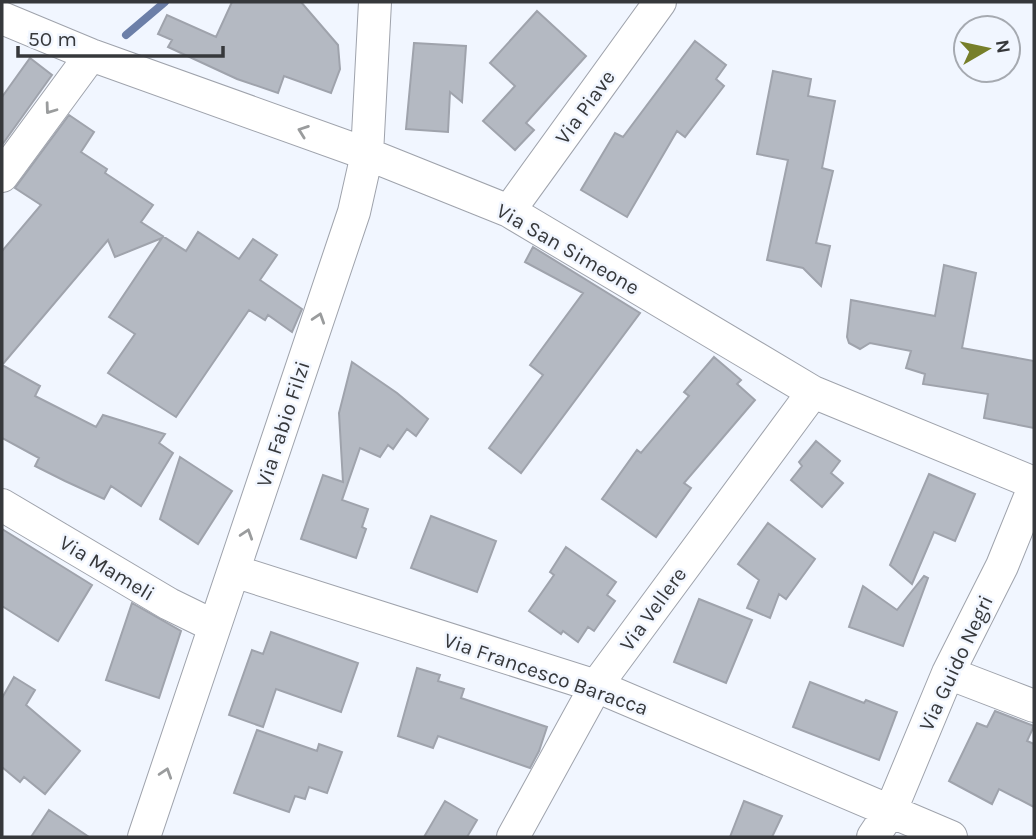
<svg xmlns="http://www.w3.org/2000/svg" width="1036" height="839" viewBox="0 0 1036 839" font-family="Karla,sans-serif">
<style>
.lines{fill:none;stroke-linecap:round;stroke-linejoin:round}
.stream{stroke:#6c7fa8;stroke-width:8}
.building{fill:#b4b9c2;stroke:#9fa3ac;stroke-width:2}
.street-casing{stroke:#9fa3ac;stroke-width:34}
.street{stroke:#fff;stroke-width:32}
.oneway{stroke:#9a9c9d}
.labels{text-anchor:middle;stroke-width:5;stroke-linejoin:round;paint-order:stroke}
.street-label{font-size:21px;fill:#36383b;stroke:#f1f6ff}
</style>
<rect width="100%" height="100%" fill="#f1f6ff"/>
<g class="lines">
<path class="stream" d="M126,35L165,2"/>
</g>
<path class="building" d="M232,2H301L338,45L340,69L331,93L284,76L278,93L237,79L168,47L172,40L158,34L167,15L216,37Z
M537,11L586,56L526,123L534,130L515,150L483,121L515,86L490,63Z
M695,41L726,65L716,79L724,86L685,137L677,131L627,217L581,190L615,133L623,137Z
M414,43L466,46L462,102L450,92L448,132L406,129Z
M30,58L52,75L2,145V97Z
M773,71L811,79L808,96L835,101L822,168L833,171L816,243L830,246L821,286L803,268L767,260L788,160L757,154Z
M69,115L94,132L81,152L107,169L105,173L153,205L141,222L186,251L198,232L239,259L253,239L277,255L260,280L302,309L292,332L268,315L265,320L249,310L176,417L108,373L135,334L109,317L162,238L115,257L108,240L2,365L40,386L35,396L96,427L103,415L165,434L159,443L173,453L141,506L111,486L104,499L65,481L35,466L39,458L2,438V251L41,205L15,188Z
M533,247L640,313L521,473L489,448L543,375L530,365L583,293L525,262Z
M944,265L976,273L962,348L1034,361V428L984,418L988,394L923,384L925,374L906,368L911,351L870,343L860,349L849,343L847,337L851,300L935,316Z
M714,357L741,380L737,384L755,400L684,483L691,488L656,537L602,499L637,450L641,453L689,396L684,392Z
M352,362L397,393L428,419L416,436L407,429L393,449L388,445L380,457L360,448L342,500L368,509L362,527L366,529L356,558L301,539L323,475L343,482L339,413Z
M816,441L840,461L831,473L843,483L822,507L791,480L802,466L799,462Z
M180,457L232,491L198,544L160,519Z
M929,474L975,494L955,541L934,532L912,584L890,565Z
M431,516L496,541L477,592L411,568Z
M768,523L815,559L786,599L779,594L770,618L747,608L759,580L738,564Z
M2,529L92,585L58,641L2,606Z
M566,547L616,582L607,595L615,601L594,631L588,627L578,642L563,631L561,634L529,611L554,575L550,572Z
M924,576L928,578L903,646L849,627L863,586L897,610Z
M699,599L752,620L726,683L674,662Z
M132,603L181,631L159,698L106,680Z
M271,632L358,663L341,712L276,689L263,727L229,715L252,650L263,654Z
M417,668L440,675L438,681L464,689L461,698L547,727L539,751L530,768L438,736L433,748L398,736Z
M14,677L35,690L26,705L80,751L45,794L24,777L20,782L2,767V698Z
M810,682L864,703L866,700L897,712L879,760L793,727Z
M995,711L1034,726L1027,741L1034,744V807L999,789L992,804L949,781L977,723L987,727Z
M257,730L317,751L319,744L342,752L327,793L309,787L305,799L295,796L289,812L234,793Z
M445,801L477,820L467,837H424Z
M744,801L782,816L772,837H730Z
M49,810L89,837H31Z"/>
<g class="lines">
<defs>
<path id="street" d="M2,18L91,55L367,154L509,211L813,392L1034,483
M2,176L91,55
M509,211L660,2
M2,505L169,604L214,626
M234,571L596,686L951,837
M948,673L1034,706
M144,837L354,212L367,154L375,2
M513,837L596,686L813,392
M873,837L891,810L948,673L1002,566L1034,487"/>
</defs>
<use href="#street" class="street-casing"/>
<use href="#street" class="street"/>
</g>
<defs><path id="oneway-chevron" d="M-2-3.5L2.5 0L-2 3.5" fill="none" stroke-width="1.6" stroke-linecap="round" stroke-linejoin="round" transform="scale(1.75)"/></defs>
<g class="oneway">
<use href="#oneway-chevron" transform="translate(50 109) rotate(126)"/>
<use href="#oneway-chevron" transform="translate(303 131) rotate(-160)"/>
<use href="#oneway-chevron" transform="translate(319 318) rotate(-72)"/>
<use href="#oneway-chevron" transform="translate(247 534) rotate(-72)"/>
<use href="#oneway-chevron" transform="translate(166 773) rotate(-72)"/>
</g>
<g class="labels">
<g class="street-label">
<text transform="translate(585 107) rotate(-54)" y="7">Via Piave</text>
<text transform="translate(568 249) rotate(30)" y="7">Via San Simeone</text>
<text transform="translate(283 424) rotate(-72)" y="7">Via Fabio Filzi</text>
<text transform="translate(107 568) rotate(31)" y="7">Via Mameli</text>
<text transform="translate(653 609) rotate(-54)" y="7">Via Vellere</text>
<text transform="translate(956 663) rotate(-65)" y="7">Via Guido Negri</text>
<text transform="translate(546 674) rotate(19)" y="7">Via Francesco Baracca</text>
</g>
</g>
<rect width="1036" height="839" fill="none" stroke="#36383b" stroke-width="7"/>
<g transform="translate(987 49) rotate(81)"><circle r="33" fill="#f1f6ff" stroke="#a6aab1" stroke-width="2"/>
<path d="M0-5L12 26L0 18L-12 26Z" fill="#777f2a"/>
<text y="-10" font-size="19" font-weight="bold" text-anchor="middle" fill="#36383b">N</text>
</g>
<path d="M18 46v10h205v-10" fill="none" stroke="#36383b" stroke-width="3.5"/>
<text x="28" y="46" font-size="21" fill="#36383b" stroke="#f1f6ff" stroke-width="5" paint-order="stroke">50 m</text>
</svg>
